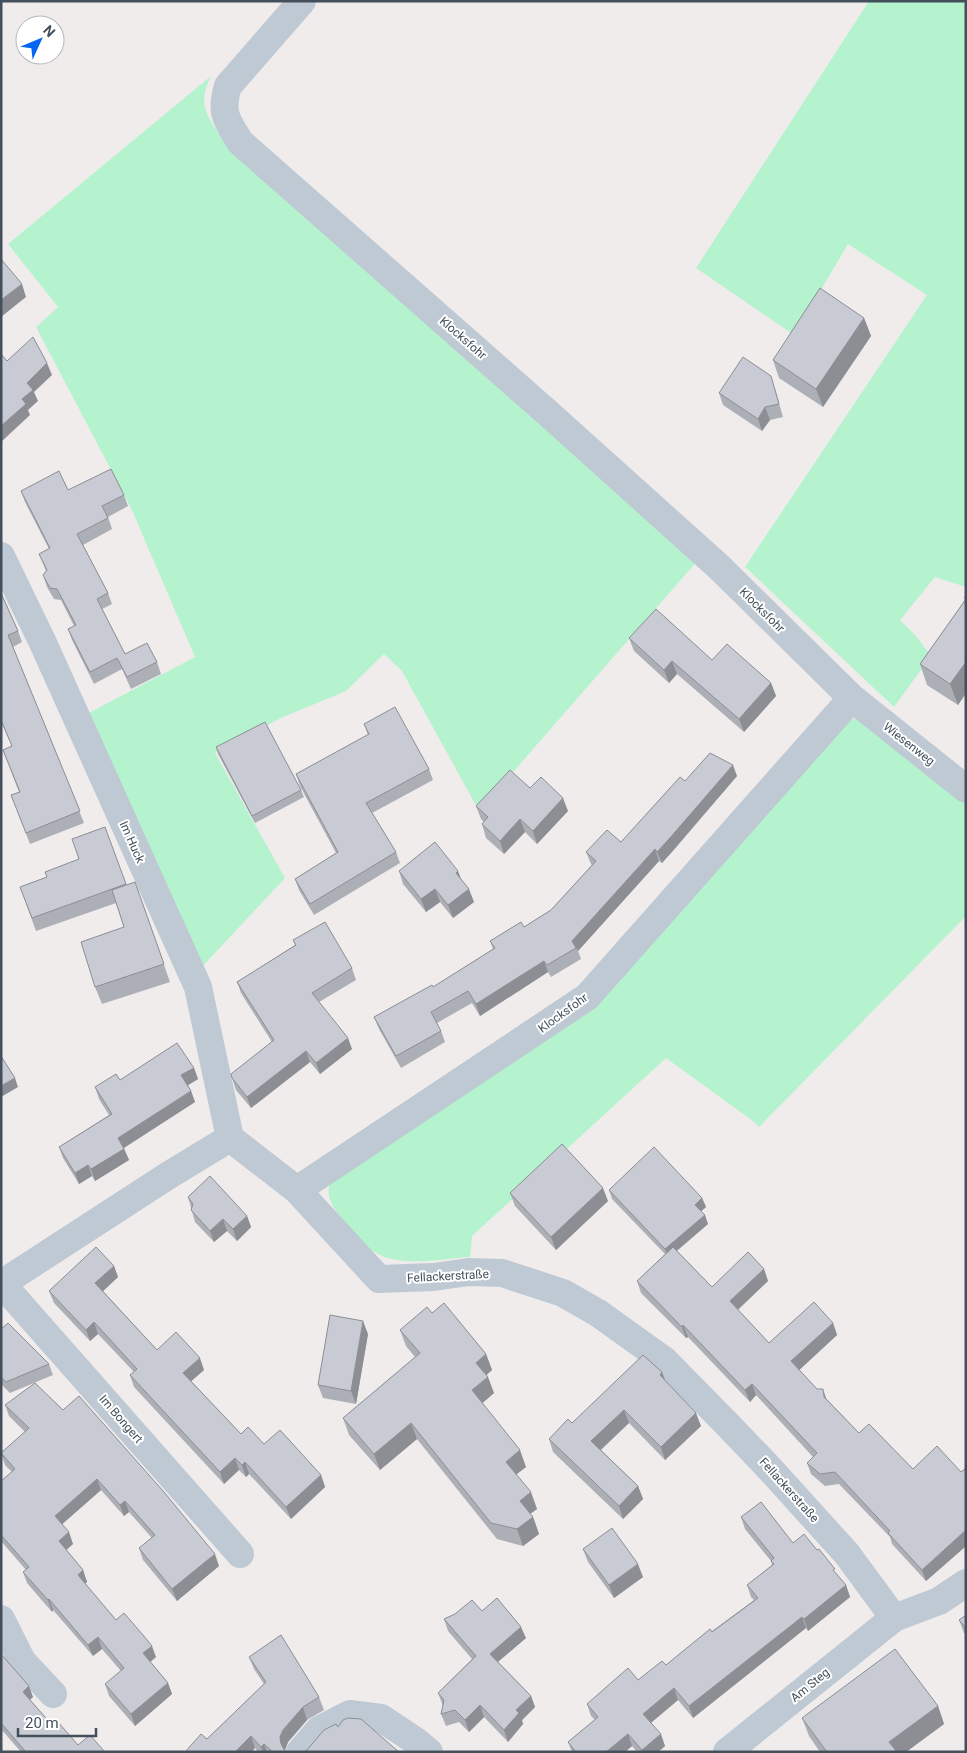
<svg xmlns="http://www.w3.org/2000/svg" width="967" height="1753" viewBox="0 0 967 1753" font-family="Roboto,sans-serif">
<style>
.green{fill:#b5f3ce}
.lines{fill:none;stroke-linecap:round;stroke-linejoin:round}
.minor{stroke:#bec9d4;stroke-width:28}
.wall{fill:#acafb5}
.shaded-wall{fill:#8c8e94}
.building{fill:#c8cbd3;stroke:#8c8e94}
.labels{text-anchor:middle;stroke-width:4;stroke-linejoin:round;paint-order:stroke}
.street-label{font-size:12px;fill:#43505c;stroke:#fff}
</style>
<rect width="100%" height="100%" fill="#f0ecec"/>
<path class="green" d="M869,1H966V587L935,577L900,620L916,636L931,656L894,707L745,567L927,295L848,244L794,335L696,268Z
M211,76C199,101 204,112 219,134L699,559L479,811L402,671L384,654L346,691L281,718L215,753L285,878L202,967L83,716L195,657L131,508L36,327L58,307L8,244Z
M859,718L874,721L966,803V916L759,1127L753,1121L666,1058L472,1236L470,1257C443,1259 403,1267 378,1254C364,1247 355,1233 345,1222C334,1209 325,1199 330,1181L505,1061L844,721Z"/>
<g class="lines">
<path class="minor" d="M302,1L228,86C220,113 226,119 240,142L550,415L719,567L852,698L966,789
M1,556L43,643L198,987L230,1138
M297,1190L587,997L852,698
M1,1284L169,1175L230,1138L297,1190L379,1279L434,1277L469,1272L502,1273L563,1293L598,1313L665,1361L727,1424L770,1469L847,1554L894,1618L939,1601L966,1583
M2,1284L240,1554
M1,1619L22,1661L53,1694
M300,1752L319,1730L350,1714L381,1718L417,1742L429,1752
M727,1752L894,1618"/>
</g>
<path class="wall" d="M864,318L871,336L823,407L779,378L773,360Z
M775,389L783,417L770,420L762,431L723,405L719,393Z
M68,490L124,495L128,506L108,517L112,529L83,545L108,593L112,604L102,609L125,654L157,662L161,674L131,689L122,669L94,684L72,640L68,629L74,626L61,600L54,599L47,587L43,575L46,571L39,554L49,549L25,502L21,491Z
M1,593L18,631L22,642L13,647L84,823L30,844L11,795L19,792L3,750L12,746L1,722Z
M966,594V693L958,705L927,685L920,664L965,600L964,597Z
M629,638L771,683L776,696L744,732L677,674L669,683L634,651Z
M364,724L429,769L433,780L372,813L396,852L400,863L314,915L299,890L295,879L336,853L300,786L296,774L368,735Z
M216,747L301,790L304,797L255,823L218,754Z
M737,776L674,850L662,863L659,861L578,951L581,959L551,977L548,972L480,1016L472,1003L437,1023L441,1031L445,1042L401,1068L379,1029L374,1017L433,987L493,949L490,941L524,927L551,910L592,865L591,864L586,852L621,842L685,781Z
M530,788L568,811L537,844L525,832L504,854L486,838L482,824L484,822L481,819L476,806Z
M105,827L126,885L135,882L170,982L102,1004L95,987L124,927L116,903L36,931L20,887L47,877L79,859Z
M399,871L461,880L474,902L453,918L440,902L426,912L403,884Z
M293,940L352,968L356,980L319,1002L352,1049L320,1074L310,1062L251,1108L236,1090L232,1078L272,1042L241,993L237,982L295,945Z
M194,1068L198,1079L188,1085L191,1091L195,1102L124,1148L129,1160L95,1181L92,1176L79,1184L63,1158L59,1147L109,1115L99,1099L95,1087L120,1080Z
M609,1190L702,1198L706,1207L701,1211L708,1224L677,1251L712,1287L764,1269L768,1281L738,1310L769,1343L833,1323L837,1335L799,1370L859,1433L913,1469L961,1472L966,1468V1546L926,1581L892,1544L890,1537L839,1484L825,1486L811,1474L807,1463L813,1457L756,1395L750,1402L688,1337L686,1338L641,1293L637,1281L665,1254L612,1199Z
M510,1193L608,1201L556,1250L515,1206Z
M188,1197L247,1216L251,1227L237,1241L227,1231L214,1242L195,1222Z
M114,1266L118,1277L103,1291L157,1350L204,1370L191,1381L241,1434L264,1444L321,1475L325,1487L291,1519L249,1474L246,1477L239,1470L224,1484L134,1387L130,1375L134,1372L98,1334L90,1341L54,1303L49,1291Z
M432,1313L486,1354L492,1370L486,1375L494,1393L482,1403L526,1467L516,1474L537,1509L530,1514L533,1517L539,1534L523,1546L497,1539L417,1439L380,1470L349,1435L343,1418L415,1357L406,1346L400,1330Z
M1,1329L49,1364L53,1375L10,1393L1,1384Z
M368,1334L356,1404L323,1398L318,1385Z
M665,1381L701,1426L665,1460L629,1423L601,1450L638,1486L643,1499L623,1519L553,1452L549,1439L572,1423Z
M5,1405L219,1566L177,1601L143,1560L139,1548L152,1538L129,1512L124,1516L101,1490L62,1524L73,1544L66,1550L83,1570L87,1582L85,1584L116,1620L156,1657L150,1662L168,1683L172,1694L135,1726L109,1696L105,1684L121,1671L102,1649L93,1656L53,1610L52,1612L27,1583L23,1572L26,1570L1,1541V1481L12,1472L5,1465L1,1453L25,1432L9,1416Z
M741,1517L793,1543L838,1576L846,1585L850,1597L808,1631L806,1628L693,1718L678,1700L651,1723L665,1746L658,1752H637L632,1746L625,1752H572L568,1742L595,1720L591,1716L587,1704L638,1680L666,1665L754,1600L751,1597L747,1585L772,1565L771,1561L745,1529Z
M583,1549L643,1577L614,1598L588,1562Z
M482,1611L526,1638L498,1662L531,1696L535,1707L522,1720L523,1724L508,1742L484,1717L469,1732L459,1722L446,1726L441,1714L443,1706L438,1693L472,1659L448,1631L444,1619Z
M966,1615V1635L964,1633L959,1620Z
M1,1654L33,1697L30,1700L53,1726L78,1745L105,1752H21L1,1729Z
M249,1657L319,1697L324,1710L307,1720L288,1742L285,1750V1751L287,1752H258L255,1748L207,1739L264,1684L254,1669Z
M938,1706L944,1724L906,1752H820L809,1736L802,1718Z"/>
<path class="shaded-wall" d="M22,284L26,297L1,317V300Z
M864,318L871,336L823,407L816,389Z
M47,363L52,375L34,392L38,401L28,410L30,415L1,442V426L22,399L27,383Z
M765,407L770,420L762,431L758,419Z
M672,661L677,674L669,683L664,670Z
M966,662V693L958,705L950,684Z
M771,683L776,696L744,732L739,719Z
M733,765L737,776L662,863L657,852Z
M563,798L568,811L537,844L533,831Z
M520,819L525,832L504,854L500,841Z
M655,849L659,861L578,951L572,941Z
M458,871L463,884L456,873Z
M435,889L440,902L426,912L421,899Z
M469,889L474,902L453,918L448,905Z
M544,961L548,972L480,1016L476,1004Z
M348,1038L352,1049L320,1074L316,1063Z
M306,1051L310,1062L251,1108L247,1097Z
M194,1068L198,1079L185,1087L181,1075Z
M15,1078L18,1087L1,1097V1086Z
M191,1091L195,1102L122,1149L118,1138Z
M124,1149L129,1160L95,1181L91,1169Z
M88,1165L92,1176L79,1184L75,1173Z
M603,1188L608,1201L556,1250L551,1237Z
M702,1198L706,1207L698,1214L695,1205Z
M705,1215L708,1224L668,1258L665,1249Z
M247,1216L251,1227L237,1241L233,1229Z
M223,1219L227,1231L214,1242L210,1231Z
M114,1266L118,1277L100,1294L95,1283Z
M764,1269L768,1281L734,1313L730,1301Z
M363,1321L368,1334L356,1404L351,1391Z
M94,1322L98,1334L90,1341L86,1330Z
M833,1323L837,1335L796,1373L791,1361Z
M683,1325L688,1337L686,1338L682,1327Z
M486,1354L492,1370L482,1379L476,1363Z
M200,1358L204,1370L187,1385L183,1373Z
M662,1372L667,1385L660,1375Z
M488,1377L494,1393L478,1407L472,1390Z
M752,1384L756,1395L750,1402L745,1390Z
M823,1389L827,1401L824,1397Z
M624,1410L629,1423L596,1454L591,1441Z
M696,1413L701,1426L665,1460L661,1447Z
M411,1423L417,1439L380,1470L374,1454Z
M520,1450L526,1467L512,1478L506,1462Z
M235,1458L239,1470L224,1484L220,1472Z
M245,1462L249,1474L246,1477L242,1465Z
M321,1475L325,1487L291,1519L286,1507Z
M97,1479L101,1490L59,1527L55,1516Z
M638,1486L643,1499L623,1519L619,1506Z
M531,1492L537,1509L526,1517L520,1501Z
M125,1501L129,1512L124,1516L120,1505Z
M533,1517L539,1534L523,1546L517,1529Z
M966,1530V1546L926,1581L922,1570Z
M69,1532L73,1544L63,1553L59,1541Z
M215,1554L219,1566L177,1601L172,1589Z
M638,1564L643,1577L614,1598L609,1585Z
M83,1570L87,1582L82,1586L78,1575Z
M846,1585L850,1597L808,1631L804,1619Z
M49,1599L53,1610L52,1612L48,1600Z
M802,1617L806,1628L693,1718L689,1706Z
M521,1627L526,1638L494,1665L490,1654Z
M98,1637L102,1649L93,1656L88,1645Z
M152,1646L156,1657L147,1665L143,1653Z
M168,1683L172,1694L135,1726L131,1714Z
M29,1686L33,1697L27,1702L23,1692Z
M674,1688L678,1700L647,1726L643,1714Z
M531,1696L535,1707L522,1720L523,1724L508,1742L504,1730L516,1710Z
M480,1705L484,1717L469,1732L465,1720Z
M938,1706L944,1724L906,1752H893L889,1742Z
M303,1707L307,1720L288,1742L285,1750V1752L281,1744L280,1737L283,1730Z
M628,1734L632,1746L625,1752H606Z
M661,1734L665,1746L658,1752H643L642,1750Z
M251,1736L255,1748L252,1752H235Z
M264,1744L267,1752H263L261,1747Z"/>
<path class="building" d="M1,259L22,284L1,300Z
M820,288L864,318L816,389L773,360Z
M33,337L47,363L27,383L33,390L22,399L26,404L1,426V354L7,361Z
M743,357L771,376L779,404L765,407L758,419L719,393Z
M111,469L124,495L102,506L108,518L77,534L108,593L97,599L125,654L147,643L157,662L127,677L117,658L90,672L68,629L76,625L57,589L50,588L43,575L47,570L39,554L50,548L21,491L59,471L68,490Z
M1,593L18,631L8,635L80,811L26,833L11,795L20,792L3,750L12,746L1,720Z
M966,599V662L950,684L920,664Z
M656,609L712,660L727,644L771,683L739,719L672,661L664,670L629,638Z
M395,707L429,769L366,803L396,852L310,904L295,879L338,852L296,774L369,734L364,724Z
M265,722L301,790L252,816L216,747Z
M710,753L733,765L669,839L657,852L655,849L572,941L576,948L547,965L544,961L476,1004L468,991L431,1012L441,1031L396,1056L374,1017L432,985L433,987L495,948L490,941L521,922L524,927L551,910L596,861L586,852L607,830L621,842L680,777L685,781Z
M510,770L530,788L541,777L563,798L533,831L520,819L500,841L482,824L488,817L476,806Z
M105,827L126,884L32,918L20,887L47,877L45,872L79,859L72,839Z
M435,842L458,871L456,873L469,889L448,905L435,889L421,899L399,871Z
M135,882L164,964L95,987L81,942L124,927L112,890Z
M325,922L352,968L312,993L348,1038L316,1063L306,1051L247,1097L232,1078L231,1074L274,1040L237,982L296,945L293,940Z
M177,1043L194,1068L181,1075L191,1091L118,1138L124,1149L91,1169L88,1165L75,1173L59,1147L112,1114L95,1087L116,1074L120,1080Z
M1,1056L15,1078L1,1086Z
M562,1144L603,1188L551,1237L510,1193Z
M654,1147L702,1198L695,1205L705,1215L665,1249L609,1190Z
M210,1176L247,1216L233,1229L223,1219L210,1231L191,1210L193,1204L188,1197Z
M96,1247L114,1266L95,1283L157,1350L176,1332L200,1358L183,1373L241,1434L248,1427L264,1444L280,1430L321,1475L286,1507L245,1462L242,1465L235,1458L220,1472L130,1375L137,1369L94,1322L86,1330L49,1291Z
M673,1247L712,1287L748,1252L764,1269L730,1301L769,1343L814,1302L833,1323L791,1361L817,1389H823L824,1397L859,1433L869,1424L913,1469L937,1446L961,1472L966,1468V1530L922,1570L888,1533L890,1531L835,1472L820,1474L807,1463L817,1453L752,1384L745,1390L683,1325L682,1327L637,1281Z
M444,1303L486,1354L476,1363L488,1377L472,1390L520,1450L506,1462L531,1492L520,1501L533,1517L517,1529L491,1523L411,1423L374,1454L343,1418L420,1353L400,1330L427,1307L432,1313Z
M330,1315L363,1321L351,1391L318,1385Z
M8,1323L49,1364L6,1382L1,1377V1329Z
M643,1355L662,1372L660,1375L696,1413L661,1447L624,1410L591,1441L638,1486L619,1506L549,1439L568,1419L572,1423Z
M35,1383L63,1410L79,1396L164,1492L215,1554L172,1589L139,1548L155,1535L125,1501L120,1505L97,1479L55,1516L69,1532L59,1541L83,1570L78,1575L116,1620L124,1613L143,1635L152,1646L143,1653L168,1683L131,1714L105,1684L124,1668L98,1637L88,1645L49,1599L48,1600L23,1572L29,1567L1,1535V1481L15,1469L1,1453L29,1428L5,1405Z
M761,1502L793,1543L804,1534L817,1550L819,1549L835,1569L833,1570L846,1585L804,1619L802,1617L689,1706L674,1688L643,1714L661,1734L642,1750L628,1734L606,1752H576L568,1742L598,1717L587,1704L628,1668L638,1680L662,1661L666,1665L710,1629L712,1632L758,1598L747,1585L774,1564L771,1561L774,1558L741,1517Z
M612,1528L638,1564L609,1585L583,1549Z
M497,1598L521,1627L490,1654L531,1696L516,1710L519,1713L504,1730L480,1705L465,1720L455,1710L441,1714L444,1700L438,1693L476,1656L444,1619L455,1614L472,1600L482,1611Z
M966,1615V1628L959,1620Z
M281,1635L319,1697L303,1707L283,1730L280,1737L281,1744L285,1751L287,1752H273L264,1744L261,1747L251,1736L235,1752H185L201,1734L207,1739L266,1682L249,1657Z
M895,1649L938,1706L889,1742L897,1752H827L802,1718Z
M1,1654L29,1686L23,1692L53,1726L58,1722L78,1745L90,1735L105,1752H26L1,1723Z
M348,1718L361,1719L399,1752H304L307,1750L324,1730L336,1724L338,1727L343,1720Z"/>
<g class="labels">
<g class="street-label">
<text transform="translate(463 338) rotate(41)" y="4">Klocksfohr</text>
<text transform="translate(762 610) rotate(45)" y="4">Klocksfohr</text>
<text transform="translate(909 744) rotate(38)" y="4">Wiesenweg</text>
<text transform="translate(132 842) rotate(66)" y="4">Im Huck</text>
<text transform="translate(563 1013) rotate(-36)" y="4">Klocksfohr</text>
<text transform="translate(448 1276) rotate(-3)" y="4">Fellackerstraße</text>
<text transform="translate(121 1419) rotate(49)" y="4">Im Bongert</text>
<text transform="translate(789 1490) rotate(48)" y="4">Fellackerstraße</text>
<text transform="translate(810 1685) rotate(-39)" y="4">Am Steg</text>
</g>
</g>
<rect width="967" height="1753" fill="none" stroke="#43505c" stroke-width="5"/>
<g transform="translate(40 40) rotate(46)"><circle r="24" fill="#ffffff" stroke="#b4b9be"/>
<path d="M0-4L9 19L0 12L-9 19Z" fill="#0567f1"/>
<text y="-8" font-size="14" font-weight="bold" text-anchor="middle" fill="#43505c">N</text>
</g>
<path d="M18 1728v8h78v-8" fill="none" stroke="#43505c" stroke-width="2.5"/>
<text x="25" y="1728" font-size="15" fill="#43505c" stroke="#ffffff" stroke-width="4" paint-order="stroke">20 m</text>
</svg>
